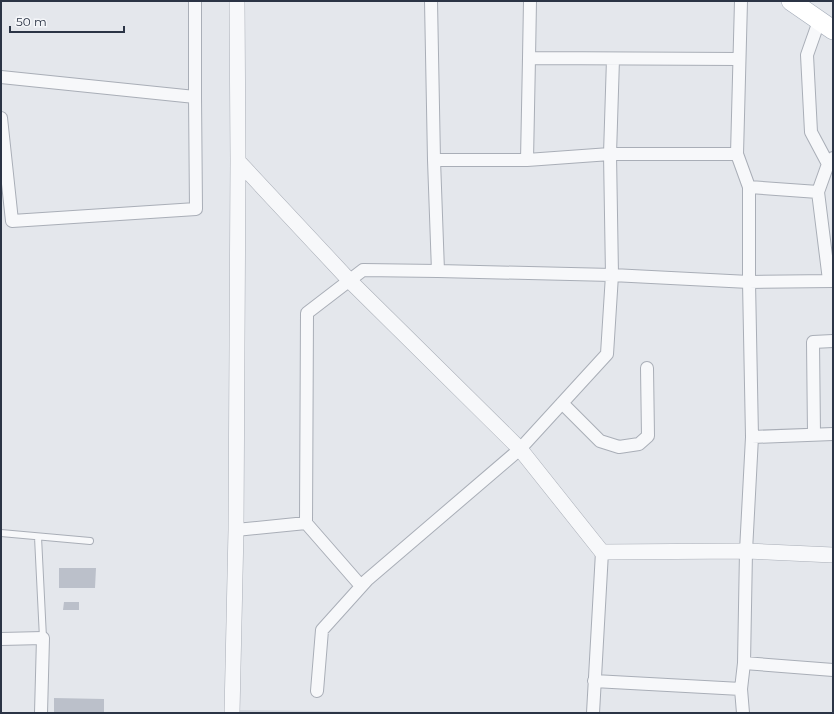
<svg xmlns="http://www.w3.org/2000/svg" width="834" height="714" viewBox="0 0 834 714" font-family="Montserrat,sans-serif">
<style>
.built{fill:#d2d6de}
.building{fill:#bbc0ca}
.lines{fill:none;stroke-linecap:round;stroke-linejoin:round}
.service-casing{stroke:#a9aeb7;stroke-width:8}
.minor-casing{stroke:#a9aeb7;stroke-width:14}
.tertiary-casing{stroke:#a9aeb7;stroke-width:16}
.primary-casing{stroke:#a3abb8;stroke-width:20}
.service{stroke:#f7f8fa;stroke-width:6}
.minor{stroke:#f7f8fa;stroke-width:12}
.tertiary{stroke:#f7f8fa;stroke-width:15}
.primary{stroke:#fff;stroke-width:19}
</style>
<rect width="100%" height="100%" fill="#e4e7ec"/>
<path class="built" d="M236,710L485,713H236Z"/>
<path class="building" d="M59,568H96L95,588H59Z
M64,602H79V610H63Z
M54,698L104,699V713H54Z"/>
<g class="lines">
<defs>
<path id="service" d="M1,533L90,541
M38,537L43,638"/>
<path id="minor" d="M195,1V97
M819,21L807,55L811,132L828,164
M529,58L530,1
M1,77L195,97L196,209L12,221L1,118
M434,160H527L610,154H737L741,1
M527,160L529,58L739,59
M749,187L818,192
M438,271L612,275L610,154L613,59
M829,280L818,192L828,164L833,158
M562,403L600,441L619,447L639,444L648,436L647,368
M814,434L813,342L833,341
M752,437L833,434
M306,523L307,313L363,270L438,271L434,160L431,1
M236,530L306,523L361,586
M1,639L43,638L41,713
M744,663L833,670
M594,681L741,689
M317,691L322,630L367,580L520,449L607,354L612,275L749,282V187L737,154
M593,713L602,552
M743,713L741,689L744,663L746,551L752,437L749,282L833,281"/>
<path id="tertiary" d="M237,1L238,161L349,280L520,449L602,552L746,551L833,555
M232,713L236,530L238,161"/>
<path id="primary" d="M791,1L833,30"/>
</defs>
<use href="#service" class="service-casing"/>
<use href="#minor" class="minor-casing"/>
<use href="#tertiary" class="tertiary-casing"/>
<use href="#primary" class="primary-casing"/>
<use href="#service" class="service"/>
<use href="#minor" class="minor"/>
<use href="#tertiary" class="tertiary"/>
<use href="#primary" class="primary"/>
</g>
<rect width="834" height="714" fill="none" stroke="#2b3445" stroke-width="4"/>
<path d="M10 26v6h114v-6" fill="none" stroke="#2b3445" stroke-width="2"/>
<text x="16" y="26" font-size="12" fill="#2b3445" stroke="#f4f6f9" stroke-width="3" paint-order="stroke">50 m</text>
</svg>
